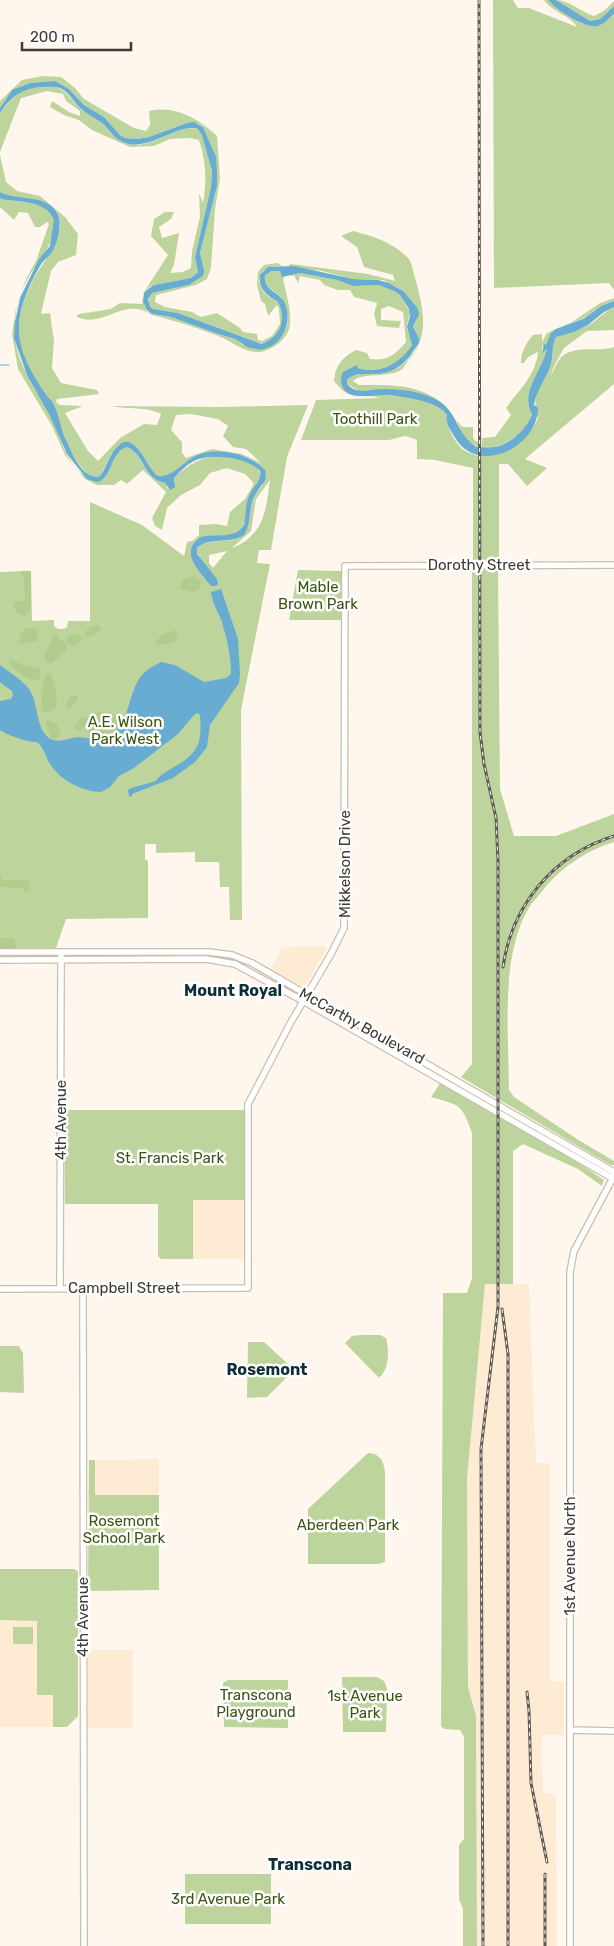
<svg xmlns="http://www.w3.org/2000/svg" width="614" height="1946" viewBox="0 0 614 1946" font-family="Rubik,sans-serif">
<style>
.built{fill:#feebd4}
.green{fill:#bdd59c;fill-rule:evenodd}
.forest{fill:#b2cc8e}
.water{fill:#68acd1}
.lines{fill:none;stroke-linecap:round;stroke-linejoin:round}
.stream{stroke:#68acd1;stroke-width:1}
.secondary-casing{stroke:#cbbeae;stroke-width:8}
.secondary{stroke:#fff;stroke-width:5.5}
.rail-casing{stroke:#615b54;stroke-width:3}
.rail{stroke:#fff;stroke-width:1;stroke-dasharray:4;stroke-linecap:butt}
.labels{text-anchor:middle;stroke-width:5;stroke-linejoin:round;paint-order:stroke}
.park-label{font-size:15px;fill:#3d5311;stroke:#fff}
.street-label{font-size:15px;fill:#3f3a33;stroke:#fff}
.neighbourhood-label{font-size:16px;font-weight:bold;fill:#0d2f35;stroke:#fff}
</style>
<rect width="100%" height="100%" fill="#fff7ed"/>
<path class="built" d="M324,946L327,948L304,988L271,969L282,947Z
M193,1200H244V1259H193Z
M485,1284H529L536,1463L550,1464V1681L564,1682V1735H542L543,1793L556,1794L557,1946H477L476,1716L468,1687L467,1479Z
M159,1459V1495H95V1460Z
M0,1620H37V1695H53V1727H0Z
M88,1650H133V1728H88Z"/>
<path class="green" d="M493,0H513L518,8H529L577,27C570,15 553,13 544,0H548C554,6 577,22 584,24C589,25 595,25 600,25L614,14V290L609,283L494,288Z
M556,0C569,0 581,12 594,16L605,10L614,1V6L600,19L590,21Z
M43,76L61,77L75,88L84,99L134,128L146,131L150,125L149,111C175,105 199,119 217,136L220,179L215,209L211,268L207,279L196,285L156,295L155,302L165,307L192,312L201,317L217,313L240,328L243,332L257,334L258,340L262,341L272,336L280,324L279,309L277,305L268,316L265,304L261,301L257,285L258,272L264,265L277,263L284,267C267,263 251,276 264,292C268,297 273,299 278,302L282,311V326L275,337L263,344L178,313L153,309C148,304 147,298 152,293L189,285L203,276L200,253L217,186L215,156L203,127L199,124L187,123L149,137L137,139L125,138L120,135L104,117L84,105L69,89L55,81L30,83L19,87L9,95L0,108V101L22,80Z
M53,86C67,89 72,102 82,110C89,115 98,119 104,125C111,132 115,139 124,143C151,152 177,123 198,129L202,136L212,171L211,187L195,257L198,272L191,278L154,285L148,288L144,293L143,301L146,310L152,314L171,317L218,334L235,339L243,345L261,350C278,342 294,328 285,307C284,304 282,299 280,296C273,289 263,288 265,275C270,271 276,269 282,272V277L285,276L283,279C286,294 293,314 289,329C286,340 272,350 260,352C247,353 236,345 225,339C202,329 176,321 152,315C123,295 102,331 76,316L79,314L111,309L120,303L142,304L144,292L168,255L151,236L154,219L165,212H174L171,219L159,227L162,238L179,233L174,265L170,273L183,272L191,268L192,251L200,217L199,193L203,203C207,181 206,161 199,140L190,138L170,139L154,146L130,147L92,130L79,120L64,115L50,107L52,101L69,112L80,116V111L66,101L63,94L47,91L21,98L0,152V113L4,107L20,91L32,88Z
M0,155L6,182L17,191L40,196L65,217L78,234L76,255L58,262L51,271L41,314L50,313L54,341L52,368L61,383L97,390L99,394L57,399L56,402L60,405L83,406L65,413L88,451L98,461L120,438L144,424L157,425L161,414C147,406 128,410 112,406L218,407L308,405L287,457L271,550H259L257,563L270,564L241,710L242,920H230L229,887H220L219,862H195V852L156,853V844H145V859L148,861V918L66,919L56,948H0V572L31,571L32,621L54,620V626C59,630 62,630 67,627L68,621H90V502L142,525L184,556L187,542L192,541L199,535V525L216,524L227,526L230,512L245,499L253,485V482L245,474L227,468L210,473L200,485L181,495L167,508L162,530L155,526L152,518L166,492L143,470L127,484L121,480L114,485H97L85,479L65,455L52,426L18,369L12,334L16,308L26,279L36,261L49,224L47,222L40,227H35L28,213L19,212L14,220L0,207V198C15,204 43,198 52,215C63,233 40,259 31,273C25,283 17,300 16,312C15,323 14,337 17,349C23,373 39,394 51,417C60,435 64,457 80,472C85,477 95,479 101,481C113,472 111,454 126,447C144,452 142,480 165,483L168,489L175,482L174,478C200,453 223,450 256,466L261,475C257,485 246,525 240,531C225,544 204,527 191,548L200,558L197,553V548C210,537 227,544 241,537L255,494L262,486L266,475C263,471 261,465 257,463C242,452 211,449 194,457C184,461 170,481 158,476C144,472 145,449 129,442L112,453L100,476L92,477C70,463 63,430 55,408C53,402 48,398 44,392C34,376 21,357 19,338C16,319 25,296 33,280C42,262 67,236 58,215C48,193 17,201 0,192ZM191,414L218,419L228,426L223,436L233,447L246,449L261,463L242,454L212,449L186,458L182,453V442L171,430L176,415ZM270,480C266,511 264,535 232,548L251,531L256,499ZM227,551L213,568L209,563V555Z
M353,231C375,237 390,241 407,257C412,261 413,272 415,278C423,307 431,336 408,361C406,363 404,368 401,370C389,378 363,372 353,381L359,385C392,385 420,383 447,407L419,393L384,389L359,391L347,384V380L350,376L398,368C406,363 421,348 418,338C418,334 414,330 413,326L416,319L415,304L400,289L383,280L353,279L322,271L288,267L290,264L299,265L368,274L395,281L393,275L364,267L357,247L341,236Z
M300,273L337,280L353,286L379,285L389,288L400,295L410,312C409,318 407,322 407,328C408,333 412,338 412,343C410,363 371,376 357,367L351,368L341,377L357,396C364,397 370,395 376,395C393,394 438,400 447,415C445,425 455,442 462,449C466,452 473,454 477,456C505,447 525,447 538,418C529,388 545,388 551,364C553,355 552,345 556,337C564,331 577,331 587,326C597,321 603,312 614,307V330L587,331L564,348L555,364L550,377C553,373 555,365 559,360C571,343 597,353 614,347V384L525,459L547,468L527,486L508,464H499V560H473V468L435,460L417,459V441L415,439L405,436L389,440H301L316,400L381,398C359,392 353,405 334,381C336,364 342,358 356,350L367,353L370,359C387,361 394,356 406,342L403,312L389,306L381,309V320L401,321L399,328L377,326L374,314L377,303L354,297L350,290H338L324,285L320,280L300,276L298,283L294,275L291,276L290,274Z
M614,298V301L601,306L582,319L561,327L546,345L542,347V352L548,349C543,369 519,393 532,414C524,434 505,449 482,447V438L495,437L511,415L506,408C519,390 536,375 538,352L528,357L524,363H521C521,352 526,343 533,335L542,334V342L547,333L572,322L600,303Z
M456,419L462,427H473V437L475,441L478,442V447C466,443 461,430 456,419Z
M298,570L341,571V620H289Z
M472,570H498L500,789L514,836H556L614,814V842C588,850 565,865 547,885C543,891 537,897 532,903C499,952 509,1033 509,1090L514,1097L577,1139L614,1161V1165H611L595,1156L461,1077L472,1064Z
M441,1082L546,1141L604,1180L602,1186L578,1169L523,1144L513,1151V1284H485L467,1479L468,1687L476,1716L477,1946H463V1909L459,1899V1845L464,1839V1737L460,1730L444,1729L441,1726L443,1293H467L472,1278V1133C461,1102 460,1106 431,1097Z
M64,1110H245L244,1200H193V1259H161L158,1256V1204H65Z
M361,1335H380L386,1338C389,1351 390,1368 379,1378L345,1343L352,1336Z
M248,1342H264L288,1364L290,1374L267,1397L247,1398Z
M0,1346H19L23,1353L24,1393L0,1392Z
M368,1453C380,1453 384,1462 385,1472V1562L379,1564H308V1509Z
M89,1460H95V1495H159V1590L88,1591Z
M0,1569H74L78,1571V1716L67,1727H53V1695H37V1621L0,1620Z
M13,1627H33V1644H13Z
M342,1677H377L384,1681L387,1688L386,1732H343Z
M228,1680H288V1728L224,1727L223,1683Z
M185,1874H271V1924H185Z"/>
<path class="forest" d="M20,571H31V608L28,613L24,616L16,612L13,604L17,601H22L25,598L24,579Z
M193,576L201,581L199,590L192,592L180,589L183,579Z
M99,625L102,630L92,636L85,637V632L92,626Z
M27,628H36L38,632L37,641L20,644L19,641L21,632Z
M176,630L177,637L176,641L168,644L158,645L156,643C160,634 167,633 176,630Z
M71,634L82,636L81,641L71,647V644L67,643L66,640Z
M54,635H57L61,641H64L67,645L66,651L51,664L45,660V653Z
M12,660L23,665L39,668L41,670L39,679L35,681C26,676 14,672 9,662Z
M46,673L51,674C55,685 58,696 56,707L46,713L42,711L41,694Z
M74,695L78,697V699L69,710L66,707L70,696Z
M104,711L110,712L113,717L118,711L121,714V724C113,736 103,741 88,739L89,724L85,725L80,731L74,728L79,719Z
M48,720L56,724L61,733L56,739L51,738L46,724Z
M0,875L2,880H28L30,886L29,891L25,893L23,888L0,887Z
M0,938H14L16,948H0Z"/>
<path class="water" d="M548,0H556L590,21L600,19L614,6V14C609,18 604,24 598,26C585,29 557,10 548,0Z
M55,81L69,89L84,105L104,117L120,135L125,138L137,139L149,137L187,123L194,122L203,127L216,157L217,171V186L200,253L204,271L203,276L189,285L152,293L148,299L150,306L153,309L178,313L262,344C281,336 287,320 278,302C267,295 258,290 260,275L268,267L294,266L353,279L378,280L389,283L403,291L417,307L419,314L413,326C414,330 419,336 419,340C419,345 416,347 414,350C391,388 360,365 347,380V384C358,396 370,388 384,389C396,389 407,390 419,393C461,404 450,427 476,447C482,447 487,448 493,447C510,445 526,430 532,414C519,392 543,370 547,349L542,353L544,344L546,345L551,333L556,329L583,319L601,306L614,301V307L604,312L588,325L574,332L556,337C552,345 553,355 551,364C547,379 536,389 534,405L538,408C538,447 477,478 454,436C450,430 445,422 447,415C438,401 404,397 388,395C372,394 340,404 341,377L343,372L357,365L358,368C379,375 401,363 412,345L407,327L410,316L409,309L400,295L394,291L379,285L353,286L337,280L300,273L282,277L280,271H272L265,275C263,290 276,290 283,300C291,312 288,331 278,341C274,346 266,348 261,350L247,347L235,339L218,334L171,317L152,314L146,309L143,301L144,293L148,289L154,285L191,278L198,272L195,257L211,187L212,171L202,136L198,129C180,123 152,149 128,144C115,141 111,131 102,123C95,118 87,114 80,108C74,102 70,94 62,89C56,86 50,87 43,87C23,88 11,96 0,113V108L12,90L30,83Z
M0,192C17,201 49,193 58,215C62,223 58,240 54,248C52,254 46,258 42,263C31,280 19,307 19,327C18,351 32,373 45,393C47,397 52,400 54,405C60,417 61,432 68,444C73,456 84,481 100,476C106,468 109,456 116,448C135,426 146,469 158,476C172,478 183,462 195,456C215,446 250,453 265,470C269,482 259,486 255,495C248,507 252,522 244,535C229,545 210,536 197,548V554L217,579L218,584L216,586H211C199,570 178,552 201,537C216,533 235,540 244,525C246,516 245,505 249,496C252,487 262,482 260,471C248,457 212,453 196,460C187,464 181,471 174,478L175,487L170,490L165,483C142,479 145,453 126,447C111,454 113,472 101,481L97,482L87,479L67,454L50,416L27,375L14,338L15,322L20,298L39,259L50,246L54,220C46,199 19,203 2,199L0,198Z
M221,589L238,639L240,674L239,683L210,725L207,747L195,762L173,778L132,794V797L129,796L128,790L131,788L156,781C160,774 167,772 174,767C199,753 202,743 200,715L198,713L194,715L178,734L134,768L119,776L110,787L101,792C84,792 62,781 52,767C46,759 45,749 37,742C29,743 7,735 0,730V701L11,699L13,695L12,691L0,682V665C9,672 22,680 29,689C39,703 35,728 49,738C59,744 68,738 78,737C86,737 93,741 101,739C132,732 125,695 142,675C147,669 154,666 161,662L175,665L204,682L226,678L231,674C231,658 228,642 223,626C220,613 213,607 211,592Z"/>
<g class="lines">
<path class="stream" d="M0,365H9"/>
<defs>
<path id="secondary" d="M0,952H209L232,955L252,963L614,1172
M0,960L206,959L235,964L303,1001L614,1179
M0,1289L248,1288V1104L291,1022L331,954L344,928L345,566L614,565
M60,1289L61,956
M83,1289L84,1946
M570,1730L614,1731
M570,1946V1272L574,1251L614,1176"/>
</defs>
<use href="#secondary" class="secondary-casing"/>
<use href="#secondary" class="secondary"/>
<defs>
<path id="rail" d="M479,0L480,732L484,764L496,818L498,861V1307L481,1449L483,1946
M503,967C512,904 554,855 614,836
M502,1309L508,1354V1946
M527,1692L529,1711L531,1783L547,1862
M545,1874V1946"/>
</defs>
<use href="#rail" class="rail-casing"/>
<use href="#rail" class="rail"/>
</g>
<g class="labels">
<g class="park-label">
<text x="375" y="424">Toothill Park</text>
<text x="318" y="592">Mable<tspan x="318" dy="17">Brown Park</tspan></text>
<text x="125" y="727">A.E. Wilson<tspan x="125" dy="17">Park West</tspan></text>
<text x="170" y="1163">St. Francis Park</text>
<text x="124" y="1526">Rosemont<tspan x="124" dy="17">School Park</tspan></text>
<text x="348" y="1530">Aberdeen Park</text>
<text x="256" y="1700">Transcona<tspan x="256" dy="17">Playground</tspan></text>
<text x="365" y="1701">1st Avenue<tspan x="365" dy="17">Park</tspan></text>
<text x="228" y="1904">3rd Avenue Park</text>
</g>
<g class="street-label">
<text x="479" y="570">Dorothy Street</text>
<text transform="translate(345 864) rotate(-90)" y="5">Mikkelson Drive</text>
<text transform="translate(362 1026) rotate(29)" y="5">McCarthy Boulevard</text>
<text transform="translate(61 1120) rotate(-90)" y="5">4th Avenue</text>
<text x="124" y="1293">Campbell Street</text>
<text transform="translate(570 1556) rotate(-90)" y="5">1st Avenue North</text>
<text transform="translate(83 1617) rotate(-90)" y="5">4th Avenue</text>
</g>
<g class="neighbourhood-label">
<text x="233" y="996">Mount Royal</text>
<text x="267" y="1375">Rosemont</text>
<text x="310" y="1870">Transcona</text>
</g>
</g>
<path d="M22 42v8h109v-8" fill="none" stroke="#3f3a33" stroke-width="2.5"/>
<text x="30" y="42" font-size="15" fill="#3f3a33" stroke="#ffffff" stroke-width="4" paint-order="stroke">200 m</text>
</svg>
